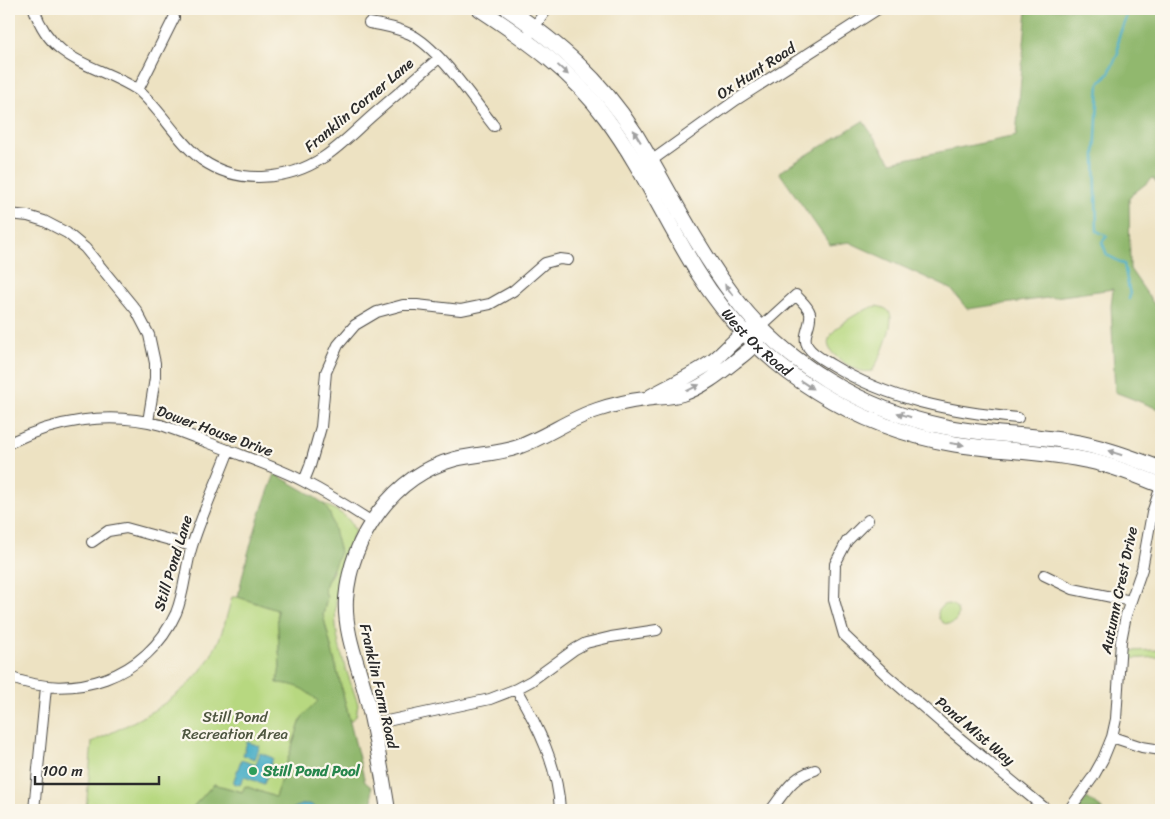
<svg xmlns="http://www.w3.org/2000/svg" width="1170" height="819" viewBox="0 0 1170 819" font-family="Sriracha,sans-serif">
<style>
.green{fill:#b7d880;stroke:#718256}
.forest{fill:#91b86e;stroke:#5e724c}
.water{fill:#47adc6;stroke:#396c78}
.lines{fill:none;stroke-linecap:round;stroke-linejoin:round}
.stream{stroke:#47adc6;stroke-width:2.5}
.street-casing{stroke:#484642;stroke-width:12}
.secondary-casing{stroke:#484642;stroke-width:16}
.primary-casing{stroke:#484642;stroke-width:17}
.street{stroke:#fff;stroke-width:10}
.secondary{stroke:#fff;stroke-width:14}
.primary{stroke:#fff;stroke-width:15}
.oneway{fill:#a0a0a0}
.leisure-dot{fill:#2e9e5b;stroke:#fbf7ec;stroke-width:2}
.labels{text-anchor:middle;stroke-width:4.5;stroke-linejoin:round;paint-order:stroke}
.street-label{font-size:15px;fill:#2b2b2b;stroke:#fbf7ec}
.park-label{font-size:15px;fill:#4e5640;stroke:#fbf7ec}
.leisure-label{font-size:15px;font-weight:bold;fill:#27864d;stroke:#fbf7ec;text-anchor:start}
</style>
<rect width="100%" height="100%" fill="#fbf7ec"/>
<filter id="ink" filterUnits="userSpaceOnUse"><feTurbulence type="fractalNoise" baseFrequency=".02" numOctaves="2"/><feDisplacementMap in="SourceGraphic" scale="10" xChannelSelector="R" yChannelSelector="G"/><feConvolveMatrix kernelMatrix="1 2 1 2 8 2 1 2 1" color-interpolation-filters="sRGB"/></filter>
<filter id="wash" filterUnits="userSpaceOnUse"><feTurbulence type="fractalNoise" baseFrequency=".0096" numOctaves="4" result="noise"/><feDisplacementMap in="SourceGraphic" scale="20" xChannelSelector="R" yChannelSelector="G"/><feGaussianBlur stdDeviation="1.12" result="paint"/><feColorMatrix in="noise" values="0 0 0 0 0 0 0 0 0 0 0 0 0 0 0 0 0 1.4 0 .05"/><feComposite in="paint" operator="in"/></filter>
<g filter="url(#wash)">
<rect width="100%" height="100%" fill="#ede2c2"/>
<path class="green" d="M876,306C881,307 887,308 890,313C895,324 879,362 872,371C861,373 855,369 846,364C840,359 832,355 829,347C822,331 863,309 876,306Z
M324,504C335,510 350,516 353,528L356,529C343,559 333,592 336,626C338,651 350,680 358,704L356,716L350,721L323,615L327,597L324,589L327,581L333,572L331,522Z
M232,597H238L277,610L280,667L277,682L299,686L319,701L302,717L275,797L245,786L243,792L214,784L192,808L180,810H86L92,742C138,720 191,697 215,648C223,633 227,614 232,597Z
M938 614a10 10 0 1 1 20 0a10 10 0 1 1-20 0Z
M1161,650V657L1126,659V651Z"/>
<path class="forest" d="M1027,9H1161V172L1159,174L1161,177V188L1153,178L1129,197L1130,269L1161,314V410L1115,392L1111,306L1113,289L967,309L951,289L849,242L830,245L779,172L863,121L891,162L1016,136Z
M275,474L310,494L324,504L330,514L340,552L324,589L327,597L323,615L365,782L371,787L374,810H319L304,804L290,810H199L192,808L214,784L242,792L245,786L275,797L302,717L318,701C304,689 297,684 277,683L280,667L277,610L238,597C246,555 259,514 275,474Z
M1087,798L1104,810H1078Z"/>
<path class="water" d="M247,742L260,746L255,759L243,755Z
M260,753L273,758L264,784L244,777L240,785L233,783L241,760L256,765Z
M304,804H310L319,810H290Z"/>
<g class="lines">
<path class="stream" d="M1129,9L1118,39V53L1109,73L1099,83L1095,156L1097,231L1107,236L1102,242L1107,255L1124,264L1130,295L1129,299"/>
</g>
</g>
<g filter="url(#ink)">
<g class="lines">
<defs>
<path id="street" d="M34,9C53,65 96,63 138,90C162,111 177,141 202,160C238,185 288,181 324,157C341,146 357,129 373,115C395,96 417,77 439,58
M369,23C383,25 397,28 410,34C439,48 473,100 494,126
M525,40L547,9
M138,90L174,18
M651,161L736,100L878,9
M9,214L28,216L44,221L67,233L85,248L136,310L149,335L155,363V378L148,422
M761,327L796,295C801,301 808,306 810,313C812,325 801,336 808,347C813,355 824,360 832,365C889,400 952,412 1018,418
M9,443C56,420 109,411 161,425C182,432 204,441 225,449C251,459 278,468 303,481C326,493 349,507 372,522
M304,481L310,466L321,427L326,372L338,345L355,325L377,312L403,305H417L461,310L490,304L513,291L545,263L560,259L568,260
M868,520L847,541L835,564L834,600L844,635L885,674L945,726L1047,810
M92,542L108,531L126,528L192,546
M1044,575L1073,589L1131,601
M9,677C73,702 147,678 176,613C185,591 185,568 192,546C202,514 217,482 229,450
M516,689C538,726 558,766 560,810
M373,724L490,699L516,689L531,681L575,649L586,643L611,637L657,630
M1112,737L1142,747L1161,750
M34,810L46,687
M771,810C785,792 791,777 815,770
M1069,810L1093,777L1103,759L1112,737L1116,719L1121,641L1126,615L1142,569L1152,513L1161,486"/>
<path id="secondary" d="M651,396C671,385 691,376 710,363C725,353 736,334 754,329
M388,810C382,773 376,735 367,699C359,666 344,634 346,599C351,537 392,476 455,459C476,454 498,454 518,447C546,437 569,419 597,410C612,405 629,401 645,399C657,397 670,398 682,394C701,388 719,374 734,362C744,354 755,347 759,335"/>
<g id="primary">
<path id="s1" d="M480,9C527,40 573,72 606,118C642,166 666,222 698,273C727,320 769,362 816,391C857,417 906,436 955,444C1000,451 1046,451 1090,461C1115,466 1138,476 1161,485"/>
<path d="M508,9C559,44 600,79 634,132C666,185 694,243 732,294C782,362 864,411 946,427C986,435 1027,434 1067,441C1100,446 1130,457 1161,469"/>
</g>
</defs>
<use href="#street" class="street-casing"/>
<use href="#secondary" class="secondary-casing"/>
<use href="#primary" class="primary-casing"/>
<use href="#street" class="street"/>
<use href="#secondary" class="secondary"/>
<use href="#primary" class="primary"/>
</g>
<defs><path id="oneway-solid" d="M-6-.8H1V-3.2L6.5 0L1 3.2V.8H-6Z" transform="scale(1.25)"/></defs>
<g class="oneway">
<use href="#oneway-solid" transform="translate(563 70) rotate(43)"/>
<use href="#oneway-solid" transform="translate(637 136) rotate(-121)"/>
<use href="#oneway-solid" transform="translate(729 290) rotate(-126)"/>
<use href="#oneway-solid" transform="translate(807 385) rotate(34)"/>
<use href="#oneway-solid" transform="translate(693 388) rotate(-27)"/>
<use href="#oneway-solid" transform="translate(904 415) rotate(-162)"/>
<use href="#oneway-solid" transform="translate(957 444) rotate(8)"/>
<use href="#oneway-solid" transform="translate(1115 453) rotate(-163)"/>
</g>
</g>
<circle class="leisure-dot" cx="253" cy="771" r="5"/>
<g class="labels">
<g class="street-label">
<text transform="translate(756 71) rotate(-33)" y="5">Ox Hunt Road</text>
<text transform="translate(359 105) rotate(-40)" y="5">Franklin Corner Lane</text>
<text dy="5" stroke="none"><textPath href="#s1" startOffset="439">West Ox Road</textPath></text>
<text transform="translate(215 431) rotate(20)" y="5">Dower House Drive</text>
<text transform="translate(173 563) rotate(-73)" y="5">Still Pond Lane</text>
<text transform="translate(1119 590) rotate(-78)" y="5">Autumn Crest Drive</text>
<text transform="translate(379 686) rotate(77)" y="5">Franklin Farm Road</text>
<text transform="translate(975 731) rotate(40)" y="5">Pond Mist Way</text>
</g>
<g class="park-label">
<text x="235" y="722">Still Pond<tspan x="235" dy="17">Recreation Area</tspan></text>
</g>
<g class="leisure-label">
<text x="263" y="776">Still Pond Pool</text>
</g>
</g>
<rect width="1170" height="819" fill="none" stroke="#fbf7ec" stroke-width="30"/>
<path d="M35 776v8h124v-8" fill="none" stroke="#2b2b2b" stroke-width="2.5"/>
<text x="42" y="776" font-size="15" fill="#2b2b2b" stroke="#fbf7ec" stroke-width="4" paint-order="stroke">100 m</text>
</svg>
